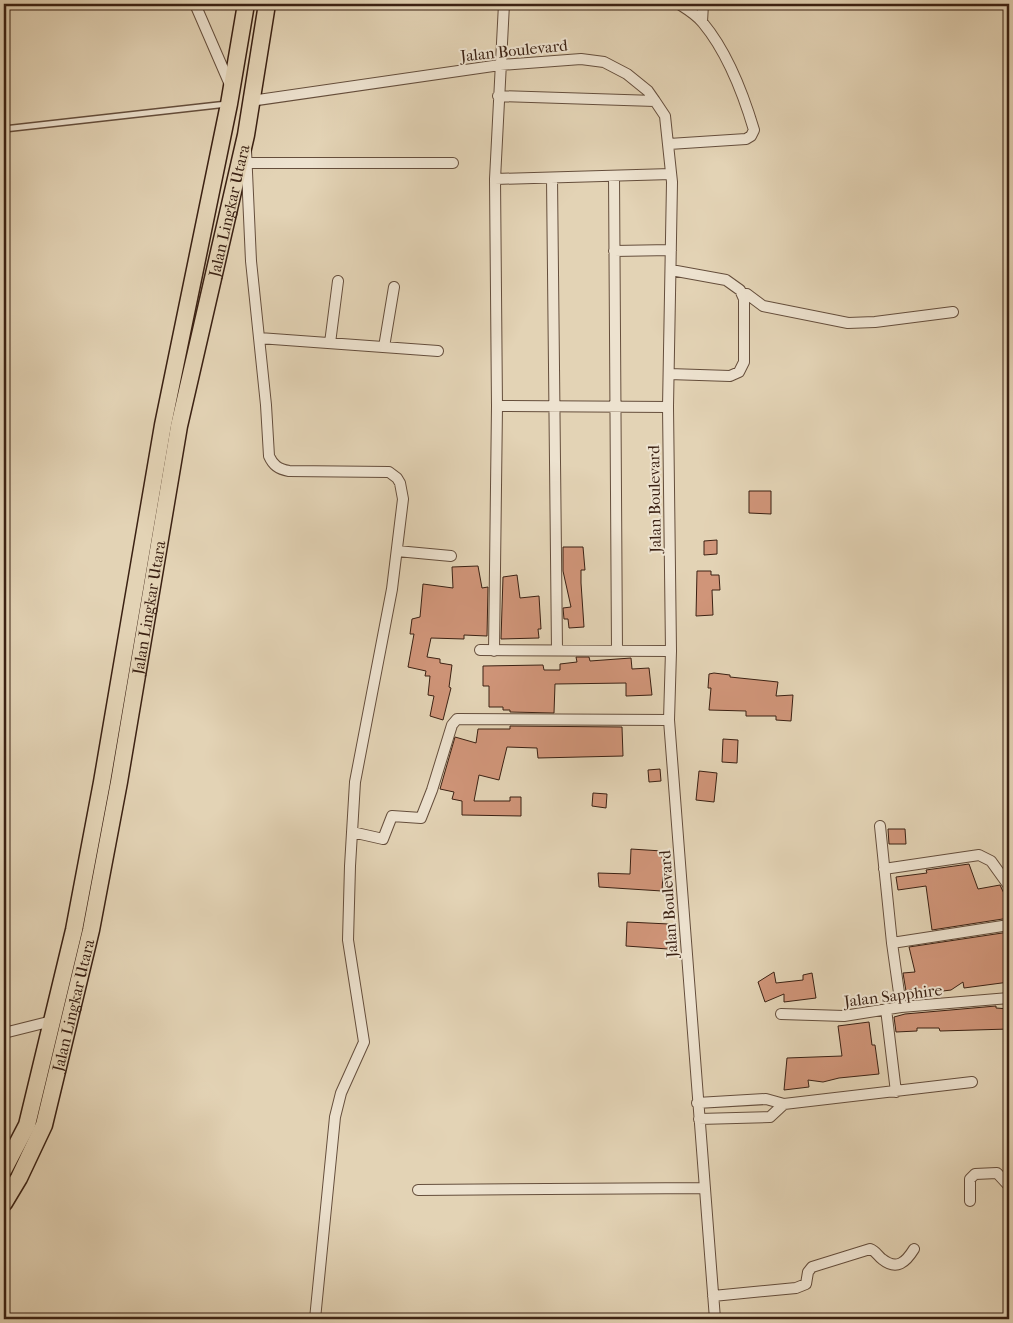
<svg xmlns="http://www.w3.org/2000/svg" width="1013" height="1323" viewBox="0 0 1013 1323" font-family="'IM FELL French Canon',serif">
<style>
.building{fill:#d09579;stroke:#3b2113}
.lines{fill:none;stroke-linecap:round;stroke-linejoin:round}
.lane-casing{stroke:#654e3c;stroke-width:8}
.street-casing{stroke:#654e3c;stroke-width:12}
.primary-casing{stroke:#3b2113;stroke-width:19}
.lane{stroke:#ede2cf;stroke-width:5}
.street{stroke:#ede2cf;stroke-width:10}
.primary{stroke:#e3d3b5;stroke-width:16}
.labels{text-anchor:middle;stroke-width:4;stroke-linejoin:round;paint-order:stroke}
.street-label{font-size:16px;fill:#3b2113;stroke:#ede2cf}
</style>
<rect width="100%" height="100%" fill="#e3d3b5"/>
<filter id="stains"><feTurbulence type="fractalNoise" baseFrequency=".004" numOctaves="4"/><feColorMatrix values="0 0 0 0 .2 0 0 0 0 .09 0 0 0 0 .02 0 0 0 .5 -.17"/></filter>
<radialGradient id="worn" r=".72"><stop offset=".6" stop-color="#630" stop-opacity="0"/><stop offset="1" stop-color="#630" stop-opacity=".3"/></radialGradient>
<path class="building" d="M749,491H771V514L749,513Z
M717,540V554L704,555V541Z
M563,547H583L585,570H581V583L584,627L569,628L568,619H564L563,608L571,607L563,571Z
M478,566L482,588L488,587L487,636L464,635V639L431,638L427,657L440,659V663L452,665L449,687L451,688L443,720L430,716L434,696L428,695L430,676H425L426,671L408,667L414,634H410L412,619L420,617L423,584L453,588L452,567Z
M697,571H711V575H719L720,590H712L713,615L696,616Z
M517,575L520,598L539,596L541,629H538L539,638L501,639L503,577Z
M576,657H589L590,661L631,658L632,669L649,668L652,695L626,696V683L555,684L554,713L510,712V710H503V707H489V686H483V666L543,665L544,670H560V664L577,662Z
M714,673L730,675V677L778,682L776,696L793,695L791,721L776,720V716H746V711L709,710L711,688H708L709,674Z
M510,726L622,727L623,756L538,758L537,748L507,747L499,780L479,775L474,801H510V797H521V816L462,815V801L452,799L454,792L440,789L455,737L476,743L478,729H510Z
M723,739L738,740L737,763L722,762Z
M660,769L661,781L649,782L648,770Z
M699,771L717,773L714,802L696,800Z
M593,793L607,794L606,808L592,806Z
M888,829H905L906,844H889Z
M631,849L662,851V858H664L662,891L599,887L598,873L630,874Z
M969,864L978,889L1000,885L1009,904V918L932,930L926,886L898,890L896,877L927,873L926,870Z
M627,922L669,924L668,949L626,946Z
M1009,932V982L964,988L963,982L951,990L935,992L918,991L917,988L906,991L903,973L915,972L909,947Z
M774,972L776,983L803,980V975L812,973L816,998L784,1002V994L765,1002L758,982Z
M996,1006V1008L1009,1009V1029L940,1031L939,1028H917V1031L896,1032L894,1017L905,1014Z
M869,1022L872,1045H875L879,1074L839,1078L823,1082L808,1080L809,1087L784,1090L787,1058L842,1056L838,1026Z"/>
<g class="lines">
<defs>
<path id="lane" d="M4,129L227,104"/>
<path id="street" d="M195,4L231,87
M702,22L703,4
M498,96L655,101
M251,101L500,65L581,59L604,62L627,74L648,91L655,101L665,116L672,182L668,407L671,651L669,720L715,1319
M669,144L746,139L751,136L754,130C743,93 728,53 703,23C697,15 687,9 679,4
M246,150L251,261L266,405L269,456C273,465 278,469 289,471L389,472L397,478L400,483L403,499L392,589L355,782L350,866L348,940L364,1042L341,1093L335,1117L315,1319
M248,163H453
M614,176L617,651
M552,178L557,650
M495,179L671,174
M614,251L671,250
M742,294H747L763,306L848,323L875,322L953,312
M259,338L438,351
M330,343L338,281
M384,347L394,287
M669,374L730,376L739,372L744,362V299L740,290L726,280L671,270
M497,406L668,407
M397,551L451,556
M480,650L671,651
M494,651L497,406L495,179L504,4
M880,826L892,943L901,1007
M352,832L383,839L392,816L421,818L432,790L452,725L457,719L669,720
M884,869L979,855L991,861L1009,886
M892,943L1009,925
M886,1009L896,1092
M781,1014L844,1016L901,1007L1009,998
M4,1033L52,1021
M697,1103L766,1099L784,1104L972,1082
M699,1119L770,1117L784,1104
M418,1190L705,1188
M970,1201V1179L975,1174L997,1173L1009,1186
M713,1296L796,1288L806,1284L808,1272L812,1267L870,1249C876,1251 878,1256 882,1259C897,1271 906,1262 914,1249"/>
<g id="primary">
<path d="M4,1169L27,1125L74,930L102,782L163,425L229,104L246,4"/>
<path id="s1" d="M4,1203L19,1178L44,1125L91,930L119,782L179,426L246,135L267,4"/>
</g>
</defs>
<use href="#lane" class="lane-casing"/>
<use href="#street" class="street-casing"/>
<use href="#primary" class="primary-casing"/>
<use href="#lane" class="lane"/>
<use href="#street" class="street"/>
<use href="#primary" class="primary"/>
</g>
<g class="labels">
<g class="street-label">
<text transform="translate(514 50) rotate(-6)" y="6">Jalan Boulevard</text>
<text dy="6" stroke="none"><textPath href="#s1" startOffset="1021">Jalan Lingkar Utara</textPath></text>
<text transform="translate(654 499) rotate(-91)" y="6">Jalan Boulevard</text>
<text dy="6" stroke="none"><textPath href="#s1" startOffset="616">Jalan Lingkar Utara</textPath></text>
<text transform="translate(668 904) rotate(-94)" y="6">Jalan Boulevard</text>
<text transform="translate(893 995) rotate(-7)" y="6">Jalan Sapphire</text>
<text dy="6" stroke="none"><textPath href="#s1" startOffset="211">Jalan Lingkar Utara</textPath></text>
</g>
</g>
<rect width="1013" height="1323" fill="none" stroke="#e3d3b5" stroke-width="20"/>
<rect x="5" y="5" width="1003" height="1313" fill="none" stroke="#3b2113" stroke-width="2.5"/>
<rect x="10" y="10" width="993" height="1303" fill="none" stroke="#3b2113"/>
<rect width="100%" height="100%" filter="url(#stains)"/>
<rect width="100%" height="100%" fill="url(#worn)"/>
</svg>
